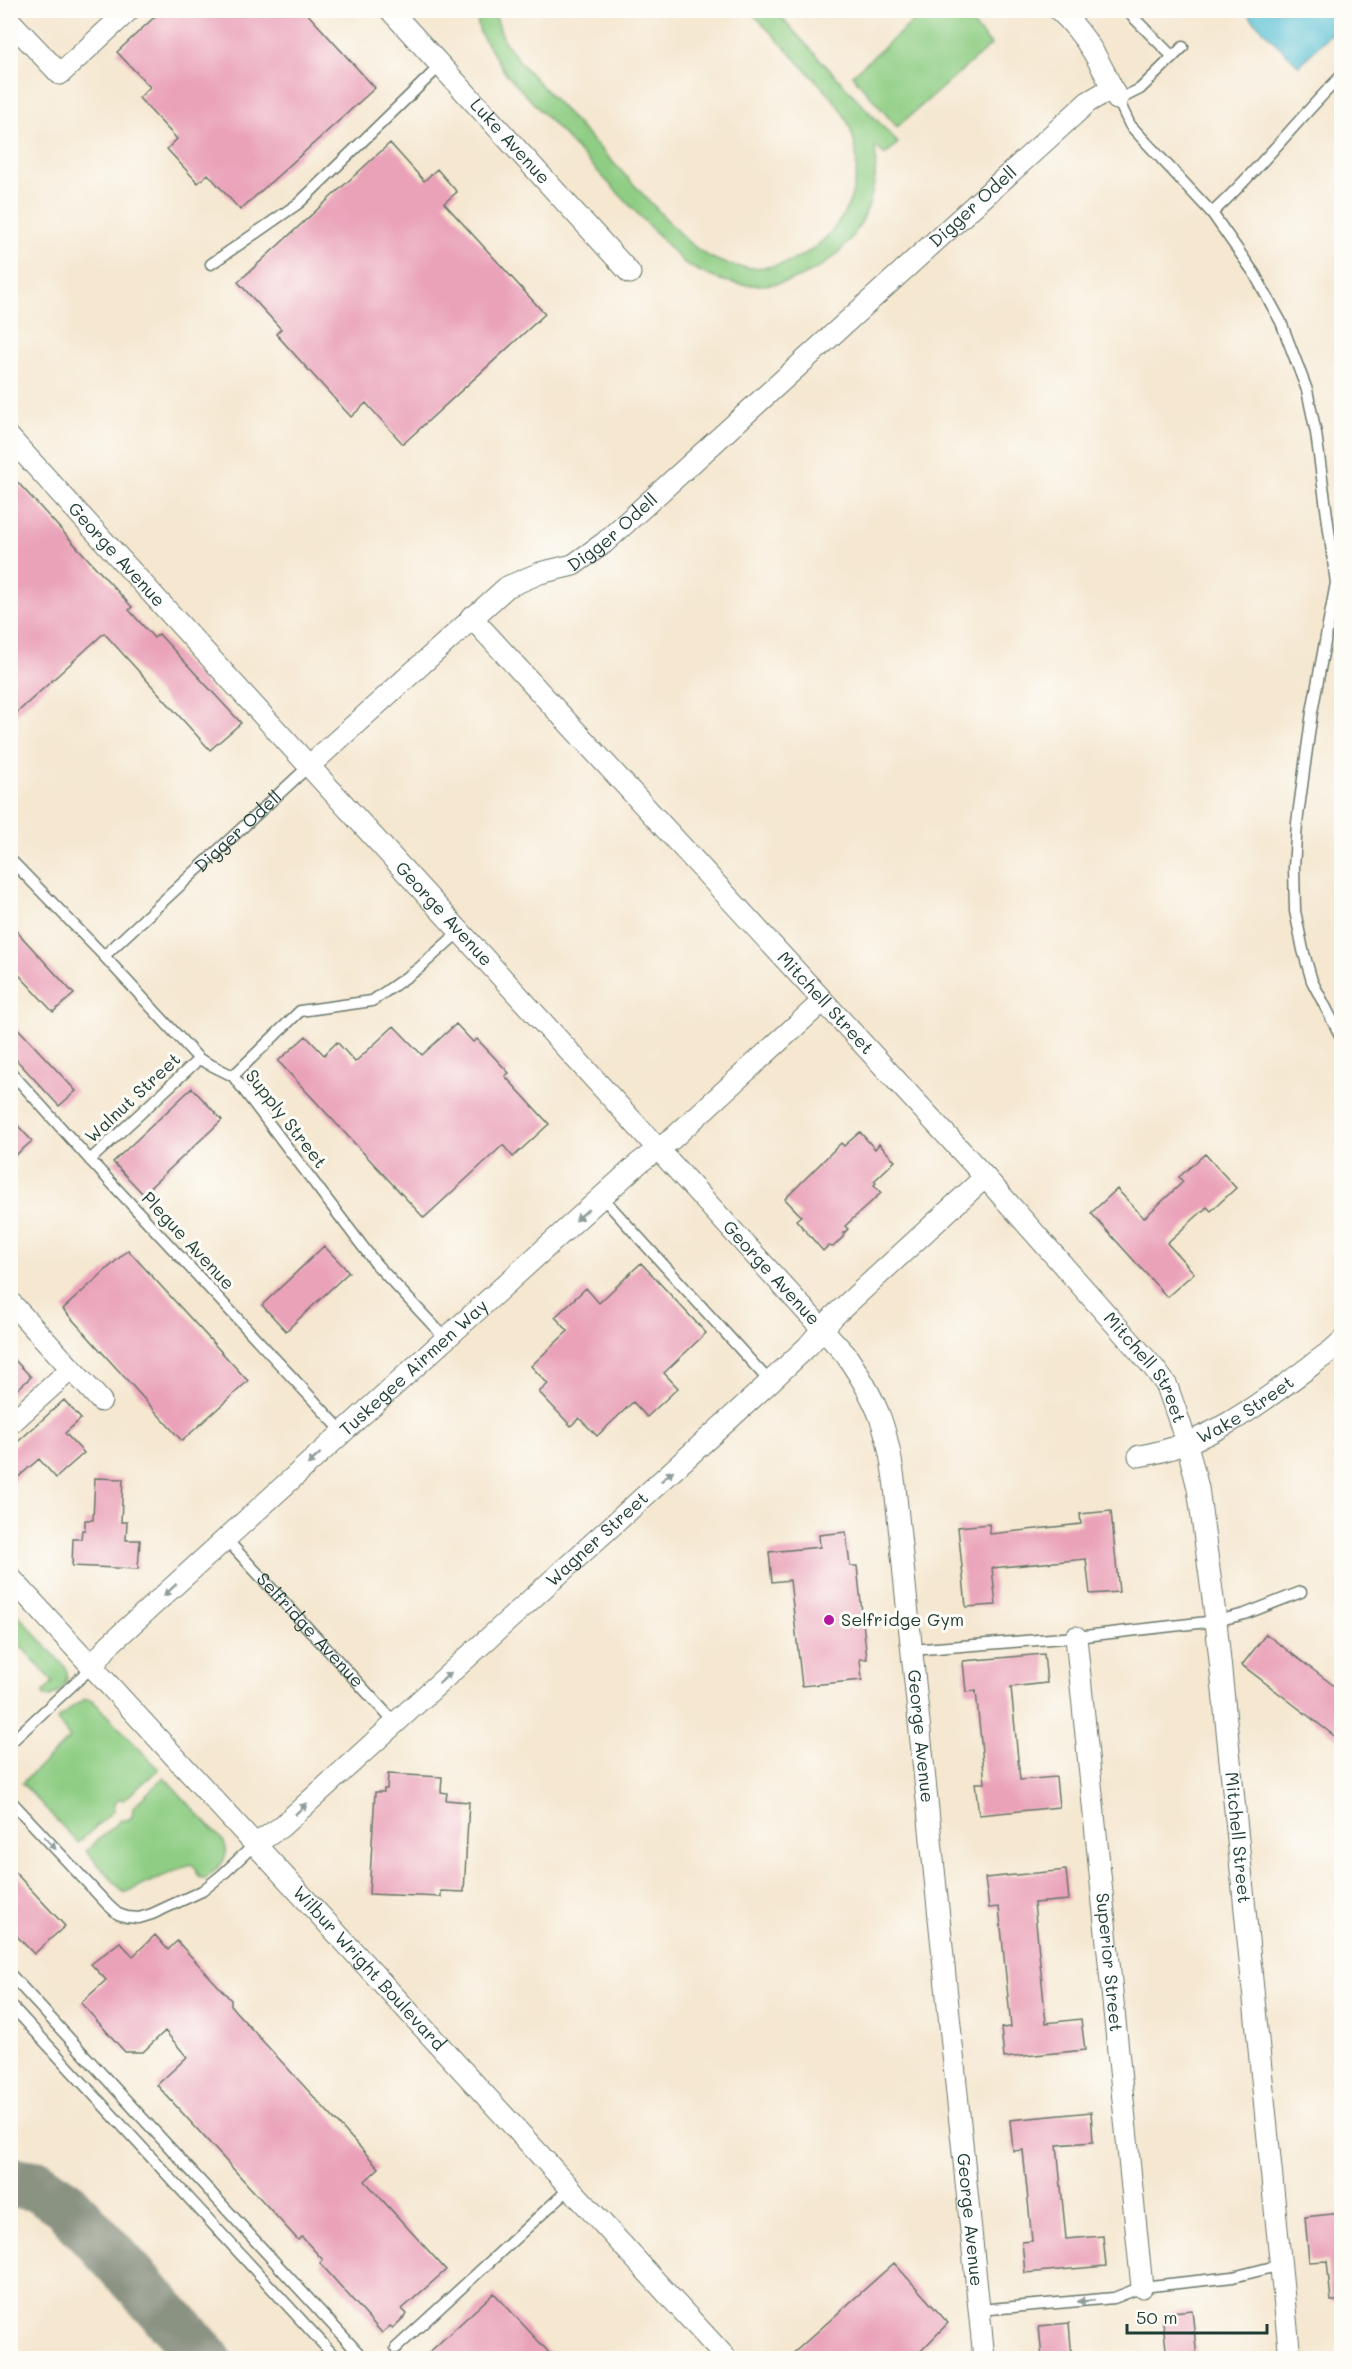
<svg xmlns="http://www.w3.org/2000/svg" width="1352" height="2369" viewBox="0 0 1352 2369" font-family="Mali,sans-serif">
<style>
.green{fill:#8ecd83;stroke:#56855c;stroke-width:1.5}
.water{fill:#56bfd3;stroke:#3a7e84;stroke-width:1.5}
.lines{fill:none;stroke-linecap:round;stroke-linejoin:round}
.taxiway{stroke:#8a9282;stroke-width:51}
.building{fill:#eaa2b9}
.lane-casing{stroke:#6a786b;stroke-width:13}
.street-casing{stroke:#6a786b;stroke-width:23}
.lane{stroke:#fff;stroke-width:10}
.street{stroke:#fff;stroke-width:21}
.oneway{fill:#8f9e9a}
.poi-dot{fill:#b5179e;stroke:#fdfcf7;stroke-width:2}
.labels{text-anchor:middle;stroke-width:6;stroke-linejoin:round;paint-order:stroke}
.street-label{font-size:18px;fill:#1f3d34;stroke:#fdfcf7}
.poi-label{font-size:18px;fill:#1f3d34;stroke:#fdfcf7;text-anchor:start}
</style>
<rect width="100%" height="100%" fill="#fdfcf7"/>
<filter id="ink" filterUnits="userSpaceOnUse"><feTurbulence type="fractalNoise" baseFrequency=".0167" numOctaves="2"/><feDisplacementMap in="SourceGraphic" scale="12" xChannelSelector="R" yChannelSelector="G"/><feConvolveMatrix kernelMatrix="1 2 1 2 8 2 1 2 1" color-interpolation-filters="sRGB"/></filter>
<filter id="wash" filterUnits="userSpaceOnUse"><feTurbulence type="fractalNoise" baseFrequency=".008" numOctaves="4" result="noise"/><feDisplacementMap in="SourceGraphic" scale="24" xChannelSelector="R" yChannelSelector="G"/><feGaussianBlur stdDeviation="1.35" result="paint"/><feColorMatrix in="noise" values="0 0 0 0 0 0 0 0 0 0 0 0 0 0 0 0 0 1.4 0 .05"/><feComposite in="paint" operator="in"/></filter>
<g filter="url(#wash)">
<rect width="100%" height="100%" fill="#f5e7d0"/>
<path class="green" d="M475,11H494L504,41L525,68L680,234C692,246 705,256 721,262C803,291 880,208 850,128C841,104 821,86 803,67C785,48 768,29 750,11H775L898,143L885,155L875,146C886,256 776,323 683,262L506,74L480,33Z
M925,11H961L991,45L897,127L852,75Z
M11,1607L66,1668C70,1683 63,1690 50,1697L44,1696L43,1693L53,1682L11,1635Z
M85,1699L92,1700L159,1769L124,1800L120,1799L114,1804L113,1811L78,1843L22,1783L70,1738L57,1720L72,1707Z
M164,1777L224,1842C232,1859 217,1868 205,1879L199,1877L195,1867L191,1864L124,1893L86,1851L121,1820H127L132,1817L133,1807Z"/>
<path class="water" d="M1243,10L1341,11V23L1299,66Z
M1341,871L1342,963H1341L1338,955Z"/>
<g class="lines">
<path class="taxiway" d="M10,2182L38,2186L66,2205L206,2358"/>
</g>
<g id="blocks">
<path class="building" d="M162,10H304L375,88L240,210L208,174L198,183L167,149L177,139L139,98L150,87L117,52Z
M390,143L424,181L437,169L457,192L444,203L545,314L403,444L366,403L351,417L276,334L281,329L238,282Z
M10,474L132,607L129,610L154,638L159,634L241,723L210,750L104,633L10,719Z
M10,924L74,994L53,1012L10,965Z
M10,1020L76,1091L59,1106L10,1053Z
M456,1024L473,1042L477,1039L509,1073L505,1076L549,1124L513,1157L503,1145L424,1218L278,1061L306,1036L324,1055L337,1042L355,1062L394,1026L422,1055Z
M192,1088L222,1120L143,1194L113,1162Z
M10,1117L32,1141L10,1160Z
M860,1132L875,1149L879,1144L895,1161L874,1181L876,1183L874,1185L881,1193L845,1226L848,1229L844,1233L843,1237L833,1247L828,1246L823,1251L796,1220L801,1216L785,1199L841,1143L844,1146Z
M1205,1154L1236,1188L1211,1211L1207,1207L1167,1243L1194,1273L1167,1297L1091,1213L1117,1189L1144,1218L1183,1182L1179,1177Z
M324,1246L349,1272L286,1331L262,1305Z
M128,1250L248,1381L182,1441L63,1309Z
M641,1263L706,1333L664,1373L678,1388L647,1417L633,1402L597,1436L579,1418L571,1426L539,1392L548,1384L531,1366L568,1331L555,1317L586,1288L599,1303Z
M10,1355L31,1377L10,1396Z
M64,1400L81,1419L65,1433L84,1453L56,1478L39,1459L10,1484V1449Z
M95,1478L123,1479L121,1522H127L126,1540H140L138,1569L72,1566L73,1539H81L82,1530H85V1520H93Z
M1111,1511L1119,1592L1090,1594L1086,1559L992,1568L996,1605L966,1607L958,1527L989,1524L990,1534L1081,1524L1080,1514Z
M846,1532L850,1566H857L867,1659H860L862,1680L802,1686L790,1580L772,1582L769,1552L820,1547L819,1535Z
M1266,1634L1341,1691V1741L1242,1665Z
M1044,1654L1047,1683L1011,1687L1020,1780L1056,1777L1059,1807L979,1815L975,1783H985L976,1691L966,1692L963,1661Z
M388,1774L442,1777L441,1792L447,1793L446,1800L469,1802L464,1892L441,1891V1897L369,1894L375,1792H384V1789H387Z
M10,1867L65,1926L34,1954L10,1929Z
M1066,1870L1069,1900L1034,1903L1046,2023L1081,2019L1085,2050L1004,2058L1001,2028L1011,2027L999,1907L989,1908L985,1878Z
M155,1935L168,1950L177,1941L231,2000V2006L236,2012L379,2168L365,2181L446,2270L402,2309L407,2314L393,2328L390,2326L382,2333L320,2263L323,2260L302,2237L298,2240L157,2085L187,2057L165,2031L143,2052H125L81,2003L106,1980L91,1964L120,1942L133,1956Z
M1091,2112L1093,2142L1057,2145L1066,2239L1103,2236L1106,2266L1025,2273L1022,2242L1032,2241L1023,2150L1013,2151L1010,2120Z
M1341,2213V2301H1331L1327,2261L1309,2262L1305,2217Z
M894,2263L948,2323L914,2358H788Z
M494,2293L554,2358H423Z
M1192,2310L1197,2358H1167L1162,2313Z
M1069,2323L1072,2358H1042L1039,2326Z"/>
</g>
</g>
<g filter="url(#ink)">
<use href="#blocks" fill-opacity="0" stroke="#6a786b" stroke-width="1.5"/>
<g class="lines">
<defs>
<g id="lane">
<path d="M1126,10L1173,57"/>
<path d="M1183,47L1140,89L1118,100L1130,125L1212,213L1254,273L1281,322L1307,390L1316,433L1336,583L1312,712L1297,823L1294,867L1295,911L1303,950L1312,981L1342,1039"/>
<path d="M1212,213C1259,170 1297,120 1342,75"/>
<path d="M211,264L299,203L440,66"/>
<path d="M10,859L104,956L199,1059L233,1076L376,1264L445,1338"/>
<path id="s1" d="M104,956L309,766"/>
<path d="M10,1071L90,1160L343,1432"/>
<path d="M233,1076L300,1011L372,1001L418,969L460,931"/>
<path d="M90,1160L199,1059"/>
<path d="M602,1197L770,1382"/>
<path id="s2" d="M226,1539L395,1723"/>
<path d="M911,1650L1076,1637L1216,1621L1245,1614L1301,1592"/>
<path d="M10,1743L92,1667"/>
<path d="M10,1800L108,1905L118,1914L127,1917L139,1918L152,1914L202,1891L222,1875L254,1845"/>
<path d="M10,1974L363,2358"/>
<path d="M10,2004L336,2358"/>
<path d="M979,2310L1114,2298L1142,2287L1233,2277L1281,2265"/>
<path d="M396,2348L570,2188"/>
</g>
<g id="street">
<path id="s3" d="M390,10L630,273"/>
<path d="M1059,10C1087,36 1102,65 1117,99"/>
<path d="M10,21L60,74L129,10"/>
<path id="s4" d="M10,438L846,1355C879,1404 888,1429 895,1487L984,2358"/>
<path id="s5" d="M471,617L985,1177L1154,1368L1167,1386L1173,1403L1187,1444L1198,1488L1216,1621L1290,2358"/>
<path id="s6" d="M309,766L507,587L540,573L573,565L604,543L1088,102L1112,88"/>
<path d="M10,1302L101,1401"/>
<path d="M10,1424L71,1369"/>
<path id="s7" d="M1139,1456C1215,1444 1272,1394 1332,1350L1342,1341"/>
<path id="s8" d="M10,1577L726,2358"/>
<path id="s9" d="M1076,1637L1142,2287"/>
<path id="s10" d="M92,1667L109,1645L639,1163L672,1139L823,1001"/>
<path id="s11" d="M254,1845L281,1827L770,1382L808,1346L834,1316L985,1177"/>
</g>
</defs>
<use href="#lane" class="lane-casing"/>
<use href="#street" class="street-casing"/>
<use href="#lane" class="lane"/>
<use href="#street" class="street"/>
</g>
<defs><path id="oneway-solid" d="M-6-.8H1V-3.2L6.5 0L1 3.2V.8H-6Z" transform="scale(1.5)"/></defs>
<g class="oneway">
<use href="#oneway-solid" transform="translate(582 1215) rotate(138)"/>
<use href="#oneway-solid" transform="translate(314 1459) rotate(138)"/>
<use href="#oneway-solid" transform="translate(667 1476) rotate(-42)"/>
<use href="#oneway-solid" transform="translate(170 1590) rotate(137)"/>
<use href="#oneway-solid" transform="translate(445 1678) rotate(-42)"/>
<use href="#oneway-solid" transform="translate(301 1809) rotate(-43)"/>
<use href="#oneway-solid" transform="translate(50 1843) rotate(47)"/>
<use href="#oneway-solid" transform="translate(1086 2301) rotate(175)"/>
</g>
</g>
<circle class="poi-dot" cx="829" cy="1620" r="6"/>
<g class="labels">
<g class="street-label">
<text dy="6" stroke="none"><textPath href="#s3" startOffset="178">Luke Avenue</textPath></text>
<text dy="6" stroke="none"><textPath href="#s6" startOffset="874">Digger Odell</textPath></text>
<text dy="6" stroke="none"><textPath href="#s6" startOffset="388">Digger Odell</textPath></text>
<text dy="6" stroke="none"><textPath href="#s4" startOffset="158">George Avenue</textPath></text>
<text dy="6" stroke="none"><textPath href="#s1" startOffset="183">Digger Odell</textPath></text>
<text dy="6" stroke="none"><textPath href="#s4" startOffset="644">George Avenue</textPath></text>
<text dy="6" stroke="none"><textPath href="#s5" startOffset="524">Mitchell Street</textPath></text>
<text transform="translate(133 1098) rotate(-43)" y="6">Walnut Street</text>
<text transform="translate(286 1119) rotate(52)" y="6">Supply Street</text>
<text transform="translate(188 1241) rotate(47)" y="6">Plegue Avenue</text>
<text dy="6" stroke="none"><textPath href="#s4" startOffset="1130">George Avenue</textPath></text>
<text dy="6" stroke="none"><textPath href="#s10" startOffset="440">Tuskegee Airmen Way</textPath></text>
<text dy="6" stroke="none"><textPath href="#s5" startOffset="1010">Mitchell Street</textPath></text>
<text dy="6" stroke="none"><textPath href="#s7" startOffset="117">Wake Street</textPath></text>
<text dy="6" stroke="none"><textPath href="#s11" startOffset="460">Wagner Street</textPath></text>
<text dy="6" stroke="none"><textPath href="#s2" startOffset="124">Selfridge Avenue</textPath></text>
<text dy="6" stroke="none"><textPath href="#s4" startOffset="1634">George Avenue</textPath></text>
<text dy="6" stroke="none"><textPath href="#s5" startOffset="1496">Mitchell Street</textPath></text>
<text dy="6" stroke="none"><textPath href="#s9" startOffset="327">Superior Street</textPath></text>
<text dy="6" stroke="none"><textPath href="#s8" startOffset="531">Wilbur Wright Boulevard</textPath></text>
<text dy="6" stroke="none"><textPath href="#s4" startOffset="2120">George Avenue</textPath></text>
</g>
<g class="poi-label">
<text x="841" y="1626">Selfridge Gym</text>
</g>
</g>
<rect width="1352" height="2369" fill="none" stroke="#fdfcf7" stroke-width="36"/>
<path d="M1127 2324v9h140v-9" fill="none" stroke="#1f3d34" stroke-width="3"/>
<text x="1136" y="2324" font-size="18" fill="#1f3d34" stroke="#fdfcf7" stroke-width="4.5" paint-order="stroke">50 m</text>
</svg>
